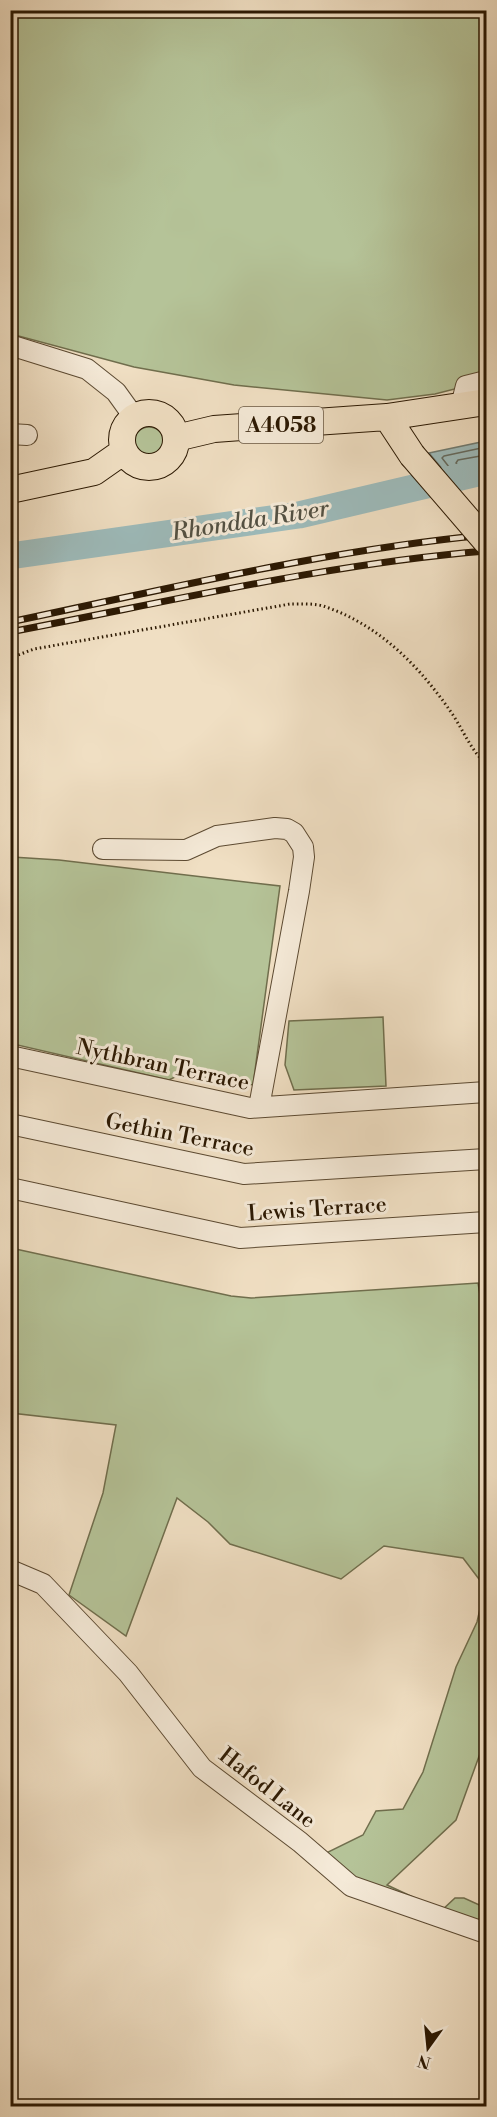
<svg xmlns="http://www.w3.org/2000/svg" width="497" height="2117" viewBox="0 0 497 2117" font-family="'Libre Bodoni',serif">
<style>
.green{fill:#b5c398;stroke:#706e4d;stroke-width:1.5}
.water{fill:#9dbbbb;stroke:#6f7a71;stroke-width:1.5}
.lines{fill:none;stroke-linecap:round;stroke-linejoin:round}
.shore{stroke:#646a5e;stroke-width:1.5}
.river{stroke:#9dbbbb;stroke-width:27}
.minor-casing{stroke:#5c4a32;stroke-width:22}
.major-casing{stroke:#2b1802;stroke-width:28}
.path{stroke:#2b1802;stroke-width:3;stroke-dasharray:1.5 3;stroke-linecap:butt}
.minor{stroke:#f5ead8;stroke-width:20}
.major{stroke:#f0dfc3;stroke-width:26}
.rail-casing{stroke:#2b1802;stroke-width:7}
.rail{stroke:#f5ead8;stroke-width:4.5;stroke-dasharray:14;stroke-linecap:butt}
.major-bridge-casing{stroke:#2b1802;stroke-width:28;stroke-linecap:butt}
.major-bridge{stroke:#f0dfc3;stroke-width:26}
.labels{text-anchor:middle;stroke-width:6;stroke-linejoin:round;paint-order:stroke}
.shield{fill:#f5ead8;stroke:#685742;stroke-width:1.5}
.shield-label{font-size:21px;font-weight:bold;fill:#2b1802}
.street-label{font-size:22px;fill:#2b1802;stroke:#f5ead8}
.water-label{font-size:24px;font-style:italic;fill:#535143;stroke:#f5ead8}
</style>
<rect width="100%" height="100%" fill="#f0dfc3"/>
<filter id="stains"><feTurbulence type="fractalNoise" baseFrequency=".00333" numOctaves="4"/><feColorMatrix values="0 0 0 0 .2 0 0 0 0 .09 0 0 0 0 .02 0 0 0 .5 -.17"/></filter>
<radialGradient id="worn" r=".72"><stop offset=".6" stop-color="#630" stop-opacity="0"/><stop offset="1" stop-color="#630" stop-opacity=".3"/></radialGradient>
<path class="green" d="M10,11H486V381L435,394L387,400L234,385L134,367L11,334Z
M134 442a15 15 0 1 1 30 0a15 15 0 1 1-30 0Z
M12,857L59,860L280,886L253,1085L183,1073L169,1080L13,1044V1010L11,1009L13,990Z
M383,1017L386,1086L294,1090L285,1065L289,1021Z
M11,1248L231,1296L251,1298L478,1283L481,1301H486V1737L456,1820L387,1885L415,1898L371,1889L322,1855L363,1835L376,1811L403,1809L423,1772L456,1667L477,1622L485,1587L463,1558L384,1546L341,1579L230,1544L208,1522L177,1498L126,1636L69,1595L103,1493L116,1425L11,1413Z
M455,1898H464L486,1908V1929L440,1912Z"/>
<path class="water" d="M486,441V482L458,488L429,453Z"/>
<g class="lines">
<path class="shore" d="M486,447L444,456L442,458L460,481L486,476
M486,455L458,460L456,463L464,473L486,469"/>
<path class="river" d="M10,556L299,515L486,471"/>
<defs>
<path id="minor" d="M10,345L87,369L116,392L134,417
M461,406L466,386L486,381
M10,434L27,435
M103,849L186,850L217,836L275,828L287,829L294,833L303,847L304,857L299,891L259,1107
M10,1056L250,1108L486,1092
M10,1124L244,1174L486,1159
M10,1188L240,1238L486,1222
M10,1570L43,1584L128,1673L202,1768L300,1842L351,1886L486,1933"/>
<path id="major" d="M122 440a27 27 0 1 1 54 0a27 27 0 1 1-54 0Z
M387,417L412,455
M176,438L214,429L387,417L486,402
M10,490L94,472L124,451"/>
</defs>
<use href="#minor" class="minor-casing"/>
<use href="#major" class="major-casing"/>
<path class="path" d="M10,658L34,649L290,604C301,604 316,603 326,607C381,626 421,668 453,715C464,732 471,750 486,764"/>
<use href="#minor" class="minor"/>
<use href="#major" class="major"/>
<defs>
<path id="rail" d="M10,622C168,589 326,550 486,535
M10,632C168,602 326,564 486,551"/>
</defs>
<use href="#rail" class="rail-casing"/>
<use href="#rail" class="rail"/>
<defs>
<path id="major-bridge" d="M412,455L486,541"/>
</defs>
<use href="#major-bridge" class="major-bridge-casing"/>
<use href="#major-bridge" class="major-bridge"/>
</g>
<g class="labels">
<rect class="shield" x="239" y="407" width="84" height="36" rx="4.5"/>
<g class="shield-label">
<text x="281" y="432">A4058</text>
</g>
<g class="street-label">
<text transform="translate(163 1064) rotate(12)" y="8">Nythbran Terrace</text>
<text transform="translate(180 1134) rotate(11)" y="8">Gethin Terrace</text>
<text transform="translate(317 1208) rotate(-4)" y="8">Lewis Terrace</text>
<text transform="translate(268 1787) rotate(38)" y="8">Hafod Lane</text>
</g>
<g class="water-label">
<text transform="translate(250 520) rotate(-9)" y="8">Rhondda River</text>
</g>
</g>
<rect width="497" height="2117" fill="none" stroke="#f0dfc3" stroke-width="36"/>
<rect x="12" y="12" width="473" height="2093" fill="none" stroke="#2b1802" stroke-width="3"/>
<rect x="18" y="18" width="461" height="2081" fill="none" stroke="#2b1802" stroke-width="1.5"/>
<g transform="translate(428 2048) rotate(195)" stroke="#f5ead8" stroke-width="4.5" paint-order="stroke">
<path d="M0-4.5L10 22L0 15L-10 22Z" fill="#2b1802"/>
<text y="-9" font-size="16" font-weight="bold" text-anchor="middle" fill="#2b1802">N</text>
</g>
<rect width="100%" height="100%" filter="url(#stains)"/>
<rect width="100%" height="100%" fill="url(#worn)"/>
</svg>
